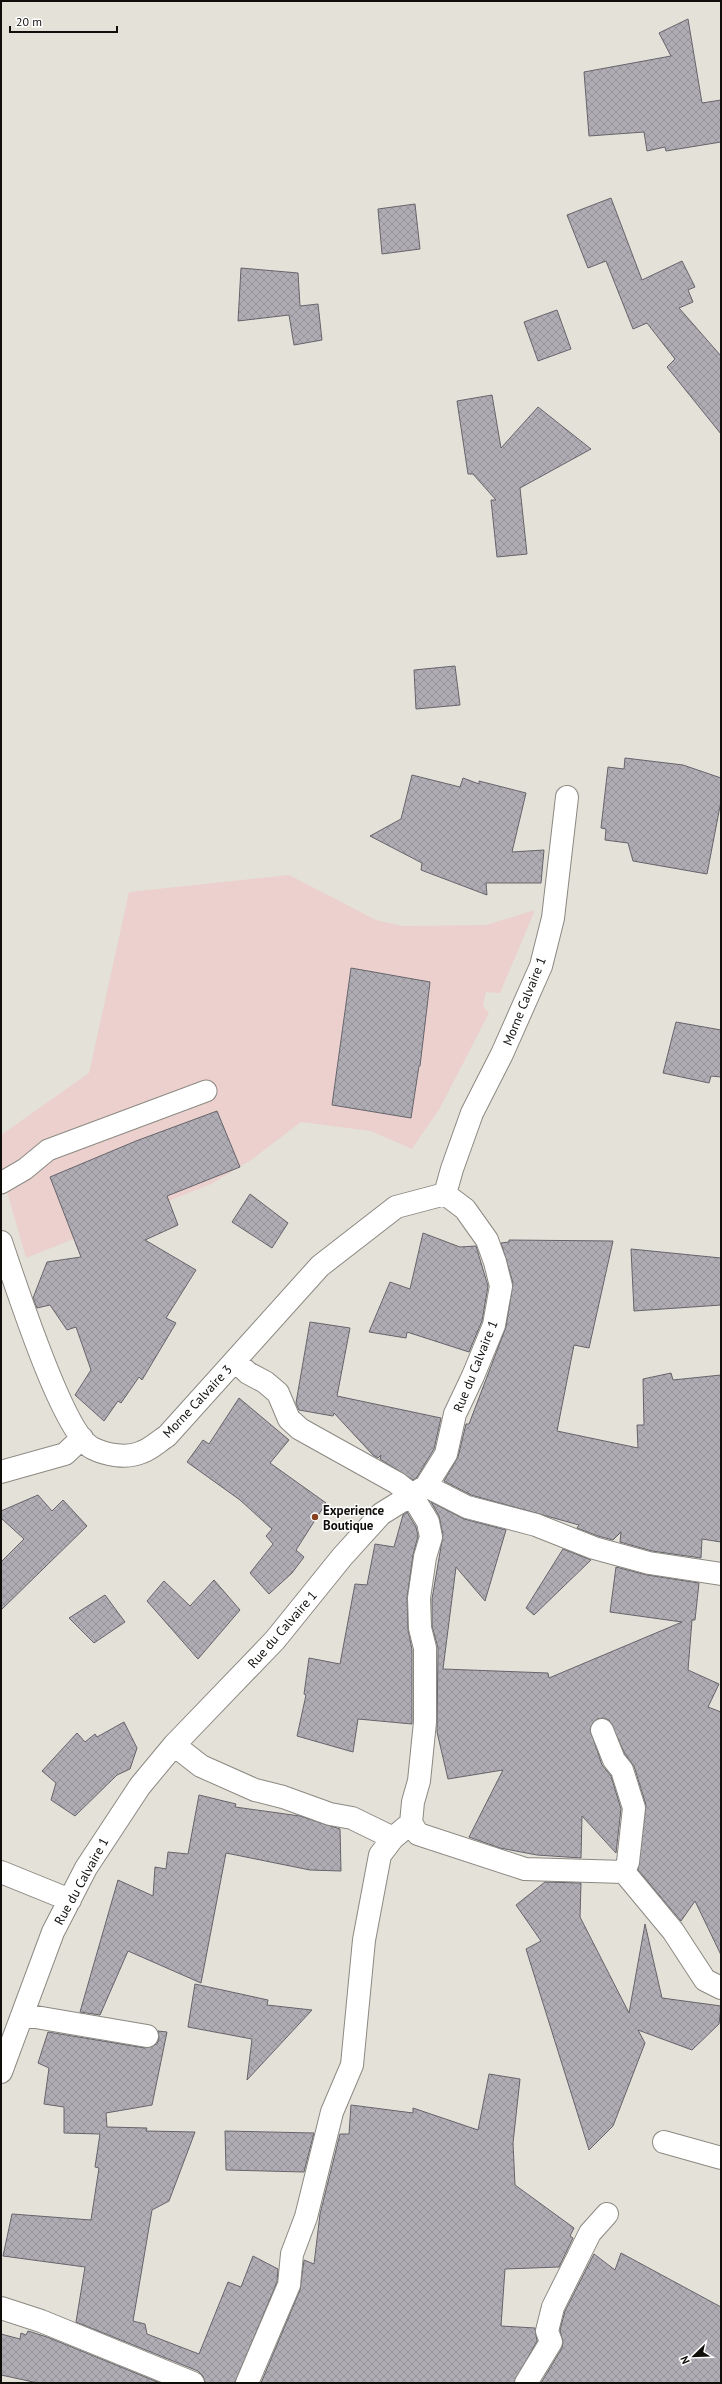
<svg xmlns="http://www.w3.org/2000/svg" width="722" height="2384" viewBox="0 0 722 2384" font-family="'PT Sans',sans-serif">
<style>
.commercial{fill:#ebd0ce}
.building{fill:url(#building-cross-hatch);stroke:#66646b}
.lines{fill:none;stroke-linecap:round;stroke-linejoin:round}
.service-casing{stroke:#8c8982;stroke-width:23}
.minor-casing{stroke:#8c8982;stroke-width:24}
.service{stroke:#fff;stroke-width:21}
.minor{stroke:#fff;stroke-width:22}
.poi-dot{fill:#88411f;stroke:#fff;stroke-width:1.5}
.labels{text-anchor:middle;stroke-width:3;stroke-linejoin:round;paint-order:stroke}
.street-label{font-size:13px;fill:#0f0e0b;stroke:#fff}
.poi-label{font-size:13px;font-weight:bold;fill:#0f0e0b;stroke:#fff;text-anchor:start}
</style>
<defs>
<pattern id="building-cross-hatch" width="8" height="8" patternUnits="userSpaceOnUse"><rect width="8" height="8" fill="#afacb4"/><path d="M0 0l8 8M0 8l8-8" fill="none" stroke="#959399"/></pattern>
</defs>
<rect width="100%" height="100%" fill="#e4e1d9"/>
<path class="commercial" d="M289,875L376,920L403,926L486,925L535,910L500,993L486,992L483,1006L489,1013L440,1108L412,1149L371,1131L301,1122L251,1160L211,1184L26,1258L1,1170V1135L89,1073L129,892Z"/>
<path class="building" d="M688,19L702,103L721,100V142L666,151L665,147L647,151L644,132L589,136L584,72L671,56L659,33Z
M611,198L642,280L682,261L695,287L688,290L693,302L679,308L721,356V434L667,367L675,359L647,323L633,329L606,261L588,268L567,215Z
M415,204L420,249L382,254L378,209Z
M241,268L298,273L300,306L318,304L322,340L294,345L289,315L238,321Z
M557,310L571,349L538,361L524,322Z
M492,395L501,448L538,407L591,449L520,488L527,554L497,557L491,500H496L473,474H468L457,401Z
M455,666L460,705L416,709L414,670Z
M625,758L683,765L721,778V801L707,874L633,861L628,843L605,840L606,829L601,828L608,767L624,769Z
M412,775L460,787L463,778L479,784V781L526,793L512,852L544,850L541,883H486L487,895L421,870L422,863L370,836L401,819Z
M351,968L430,982L420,1066H419L411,1118L332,1105Z
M676,1022L721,1030V1077L711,1076L709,1083L663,1073Z
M217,1111L240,1167L167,1196L178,1225L145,1240L196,1270L166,1318L176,1323L142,1380L139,1377L121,1403L118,1401L104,1421L75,1395L91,1370L76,1327L67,1330L50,1305L37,1308L33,1298L47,1262L81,1257L50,1177L136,1141Z
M250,1194L288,1223L272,1248L232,1222Z
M423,1233L460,1247L476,1246L488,1286L482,1321L469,1352L407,1332L406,1338L369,1332L390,1282L410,1289Z
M509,1240L613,1241L589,1348L574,1345L557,1431L638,1448L637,1425H644L643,1379L671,1373L673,1380L721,1375V1542L702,1539L701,1558L652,1551L620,1542L621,1532L613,1540L598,1536L577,1528L579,1525L471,1495L444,1481L458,1457L466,1424H469L506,1327L513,1283L501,1243L509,1242Z
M631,1249L721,1258V1305L634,1311Z
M310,1322L350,1328L337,1396L441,1418L434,1449L417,1477L413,1480L380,1459L381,1455L378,1458L373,1455L334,1413L333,1416L299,1410L296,1403Z
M239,1398L289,1440L270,1463L326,1503L296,1550L304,1557L292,1573L269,1594L250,1573L273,1544L266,1536L272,1529L240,1500L187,1462L203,1440L209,1444Z
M38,1495L52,1511L63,1500L87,1526L1,1610V1562L24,1539L1,1518V1511Z
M431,1502L464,1519L506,1530L485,1601L456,1567L443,1669L548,1673L549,1678L682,1622L610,1612L616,1567L647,1575L699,1583L695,1620H692L688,1670L719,1684L708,1707L721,1712V1955L695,1901L681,1921L638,1870L646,1805L634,1766L625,1754L609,1720L603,1718L597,1719L590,1729L602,1765L611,1776L621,1809L616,1853L582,1816L581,1858L537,1855L500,1848L469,1837L503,1770L448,1779L437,1732L438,1648L432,1626V1599L443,1535L439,1516Z
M407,1512L416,1527L418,1536L413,1555L407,1598L408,1629L412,1650V1724L358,1719L353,1752L297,1736L306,1695L304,1694L309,1658L340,1664L355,1584L367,1585L375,1544L394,1547L403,1515Z
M563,1549L591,1560L534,1615L526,1608Z
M214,1580L240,1610L198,1659L147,1601L164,1581L190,1606Z
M105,1595L125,1622L94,1643L69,1618Z
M124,1722L137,1748L130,1769L117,1775L75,1816L51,1800L56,1783L42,1771L77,1733L85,1742L95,1734L97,1737Z
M199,1795L236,1804L235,1807L300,1816L340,1829L341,1871L310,1870L226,1853L201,1983L128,1951L100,2015L80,2012L118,1880L153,1896L155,1867L166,1869L168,1852L188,1854Z
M545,1882L581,1883L580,1917L629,2013L645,1924L662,1998L721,2006L719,2024L692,2050L638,2030L645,2043L613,2126L589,2150L526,1949L541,1941L516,1905Z
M195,1984L268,2000L267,2005L312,2010L247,2080L252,2039L188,2027Z
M158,2031L167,2032L152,2105L106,2113L107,2127L147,2128L146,2131L195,2132L169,2201L152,2210L133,2321L145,2324L147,2334L199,2354L228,2282L241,2287L253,2256L278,2269L277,2282L235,2383H205L203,2376L198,2371L76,2322L85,2267L3,2256L12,2214L91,2220L99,2168L95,2167L100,2134L64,2133V2107L44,2104L49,2068L38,2063L48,2032L145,2048L157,2044L159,2038Z
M489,2074L520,2079L513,2143L515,2185L574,2228L570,2236L573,2238L559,2267L505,2269L501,2326L535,2328L537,2341L514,2383H261L300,2290L304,2260L314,2264L320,2214L340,2134H349L351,2105L413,2113V2108L478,2130Z
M225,2131L314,2133L304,2172L226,2170Z
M621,2253L721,2307V2383H541L562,2348L563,2343L560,2330L565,2311L594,2254L615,2270Z
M28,2331L47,2337L160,2383H38L1,2375V2334L20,2339L21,2333L26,2335Z"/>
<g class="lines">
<defs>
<path id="service" d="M1,1183L25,1169L48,1150L206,1091"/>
<path id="minor" d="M445,1194L452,1169L472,1113L502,1054L541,966L553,918L567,797
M1,1242C14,1279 62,1432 92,1448C106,1455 127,1459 142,1452C151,1449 159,1441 167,1436L320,1266L396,1207L445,1194
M235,1361L248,1373L265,1382L278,1393L289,1419L300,1429L397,1483L411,1494L428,1522L431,1537L425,1557L419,1598L420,1628L425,1648V1722L419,1781L413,1802L411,1823L393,1838L380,1855L364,1940L352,2065L332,2112L306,2217L292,2254L289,2285L247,2383
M1,1472L65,1454L82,1438
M426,1486L467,1507L536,1525L594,1548L649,1563L721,1574
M602,1730L614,1760L622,1770L634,1808L628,1862L624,1872
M174,1745L201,1766L255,1790L283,1797L330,1814L352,1818L393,1838
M411,1823L418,1834L525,1869L624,1872L673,1931L705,1980L721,1988
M1,1872L70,1900
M24,2015L147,2036
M1,2072L53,1932L86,1868L140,1786L174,1745L275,1640L342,1557L381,1514L426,1486L446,1454L455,1414L473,1376L494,1325L501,1286L495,1262L487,1240L465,1209L445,1194
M664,2142L721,2158
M1,2308L41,2321L193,2383
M526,2383L551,2342L547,2331L553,2307L590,2233L607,2214"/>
</defs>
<use href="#service" class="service-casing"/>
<use href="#minor" class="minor-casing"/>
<use href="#service" class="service"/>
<use href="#minor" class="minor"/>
</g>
<circle class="poi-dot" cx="315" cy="1517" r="4"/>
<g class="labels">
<g class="street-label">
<text transform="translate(524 1001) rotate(-68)" y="5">Morne Calvaire 1</text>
<text transform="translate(475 1366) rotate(-68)" y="5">Rue du Calvaire 1</text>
<text transform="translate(197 1401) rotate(-47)" y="5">Morne Calvaire 3</text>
<text transform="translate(282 1629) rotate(-49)" y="5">Rue du Calvaire 1</text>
<text transform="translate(81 1881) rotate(-61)" y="5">Rue du Calvaire 1</text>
</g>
<g class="poi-label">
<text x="323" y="1515">Experience<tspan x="323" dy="15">Boutique</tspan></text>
</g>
</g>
<rect width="722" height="2384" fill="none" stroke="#0f0e0b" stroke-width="4"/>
<g transform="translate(694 2356) rotate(247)" stroke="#ffffff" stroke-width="3" paint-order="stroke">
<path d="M0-3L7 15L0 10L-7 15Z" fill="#0f0e0b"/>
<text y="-6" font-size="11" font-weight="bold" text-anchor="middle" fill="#0f0e0b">N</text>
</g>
<path d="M10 26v6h107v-6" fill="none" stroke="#0f0e0b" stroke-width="2"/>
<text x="16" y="26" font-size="12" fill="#0f0e0b" stroke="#ffffff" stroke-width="3" paint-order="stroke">20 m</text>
</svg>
